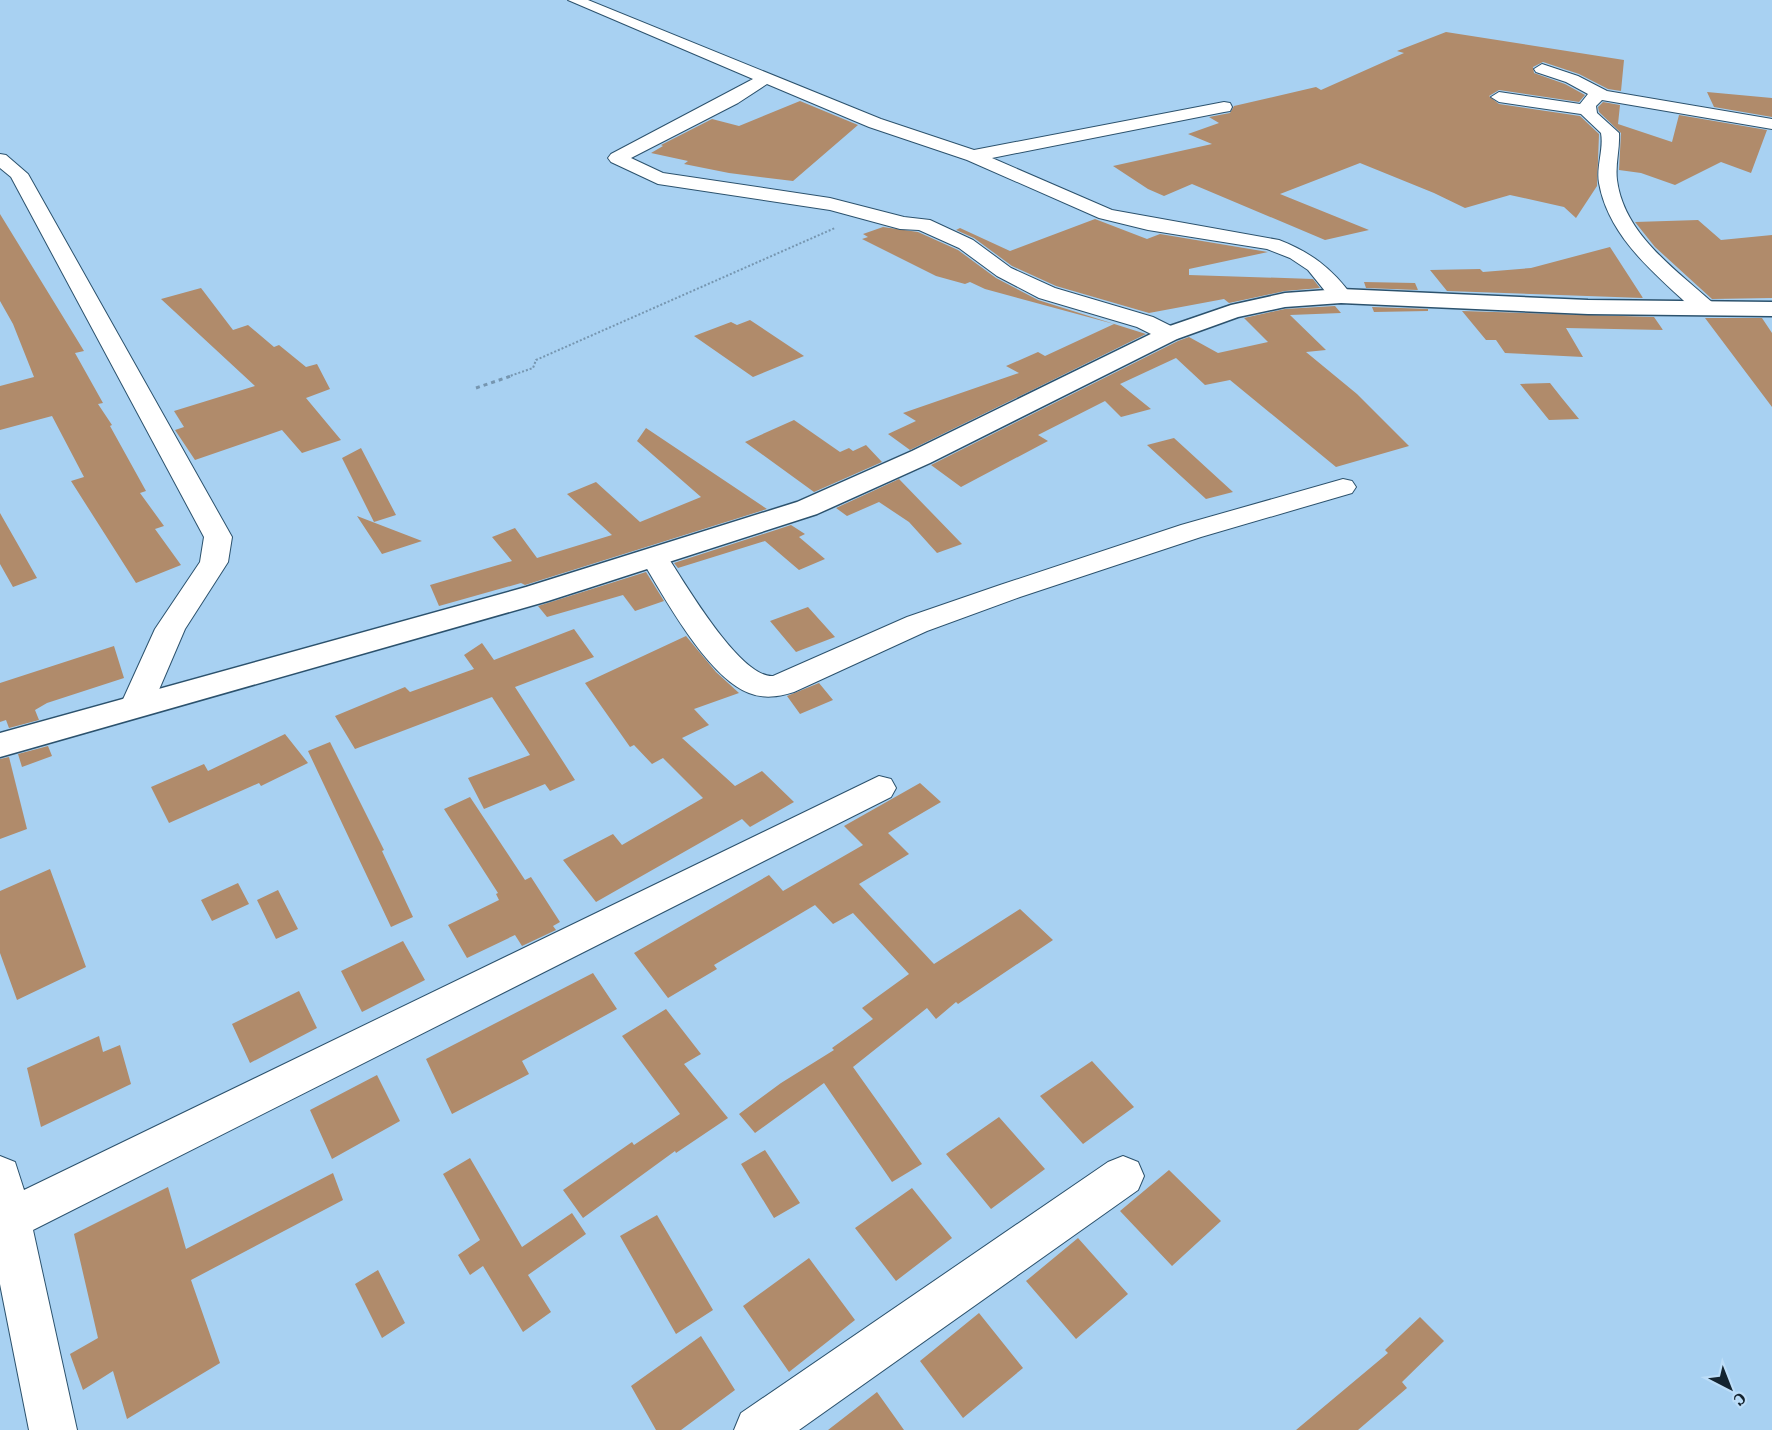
<svg xmlns="http://www.w3.org/2000/svg" width="1772" height="1430" viewBox="0 0 1772 1430" font-family="'IBM Plex Serif',serif">
<style>
.building{fill:#b08b6b}
.lines{fill:none;stroke-linecap:round;stroke-linejoin:round}
.minor-casing{stroke:#2c526d;stroke-width:2}
.tertiary-casing{stroke:#2c526d;stroke-width:3}
.path-far1{stroke:#7696b0;stroke-width:2;stroke-dasharray:2 2;stroke-linecap:butt}
.path{stroke:#7696b0;stroke-width:3;stroke-dasharray:4 4;stroke-linecap:butt}
.minor{fill:#fff;fill-rule:evenodd}
.tertiary{fill:#fff;fill-rule:evenodd}
</style>
<rect width="100%" height="100%" fill="#a8d1f2"/>
<path class="building" d="M1446,32L1624,60L1621,91L1608,89L1579,74L1543,62L1533,67L1534,73L1565,84L1585,95L1579,102L1499,90L1489,96L1499,104L1580,116L1599,134L1597,186L1576,218L1564,207L1510,195L1465,208L1434,193L1360,163L1280,194L1369,230L1325,240L1192,184L1164,196L1148,189L1113,166L1212,144L1188,134L1219,123L1209,117L1230,113L1234,106L1316,87L1321,90L1404,53L1397,51Z
M1707,92L1772,98V117L1714,107Z
M800,101L858,125L793,181L729,173L684,164L688,161L651,153L663,146L661,145L712,119L739,126Z
M1603,102L1620,105L1618,124L1672,142L1679,115L1767,130L1751,173L1721,162L1675,185L1641,173L1619,170L1621,133L1599,112L1598,107Z
M0,214L84,351L75,353L103,403L98,404L112,425L110,426L146,491L140,493L164,526L155,529L181,565L136,583L71,481L84,477L52,416L0,430V386L34,377L13,324L0,301Z
M1095,219L1147,239L1160,234L1268,252L1189,269V275L1313,279L1320,288L1285,291L1229,303L1224,299L1149,313L1056,286L1012,266L974,238L956,230L960,228L1010,251Z
M1698,220L1721,240L1772,235V298L1712,299L1655,247L1635,222Z
M883,227L918,232L958,250L996,278L1038,300L1146,334L910,450L888,434L916,421L903,413L1019,373L1006,366L1038,352L1045,356L1114,324L985,289L970,282L965,284L936,276L862,239L868,237L863,234Z
M1610,247L1643,298L1447,291L1430,270L1480,269L1483,272L1531,268Z
M1364,282L1415,283L1418,290L1366,288Z
M201,288L233,330L248,325L274,347L279,345L306,367L317,364L330,389L306,398L341,440L302,453L282,430L195,460L175,430L184,427L174,411L255,386L161,299Z
M1335,306L1341,313L1290,315L1326,350L1306,352L1357,394L1409,446L1336,467L1230,380L1205,385L1176,358L1120,384L1151,409L1121,417L1105,401L1038,435L1048,441L961,487L931,465L1178,341L1189,337L1218,353L1268,342L1244,318L1285,309Z
M1372,307L1428,309V311L1374,312Z
M1462,311L1654,317L1663,330L1566,328L1583,357L1505,353L1496,340H1486Z
M1705,318H1762L1772,333V407Z
M750,320L804,356L753,377L694,336L731,322L737,325Z
M1550,383L1561,397L1579,419L1549,420L1520,384Z
M794,420L840,452L849,448L853,451L866,445L882,462L814,492L745,442Z
M646,428L767,509L525,585L521,583L439,606L430,585L512,561L492,537L515,528L537,558L612,535L567,494L596,482L640,522L701,497L637,441Z
M1174,438L1233,492L1206,499L1147,445Z
M361,448L396,515L374,522L342,458Z
M899,479L962,544L937,553L909,522L879,502L847,516L836,508Z
M0,513L37,578L13,587L0,564Z
M357,516L422,541L382,554Z
M791,525L805,534L799,537L825,559L799,570L765,541L678,568L674,563Z
M646,572L664,601L635,611L623,595L547,617L538,606Z
M808,607L835,637L796,652L770,621Z
M574,629L594,657L515,687L575,780L550,791L545,784L484,809L468,778L530,755L492,697L355,749L335,716L405,687L410,692L474,669L464,655L482,643L494,660Z
M686,636L716,672L739,693L694,709L709,725L682,738L735,786L762,771L794,802L750,827L742,819L596,902L563,860L613,834L622,845L703,798L663,758L652,764L634,745L630,747L585,683Z
M114,646L124,678L47,703L35,710L39,720L9,728L6,720L0,722V683Z
M819,683L833,700L800,714L787,696Z
M285,734L308,763L261,786L259,783L169,823L151,787L204,764L208,771Z
M330,742L384,850L382,851L413,917L391,927L308,751Z
M48,746L52,756L22,767L18,754Z
M9,757L27,829L0,839V759Z
M920,783L941,802L888,833L909,854L859,884L934,964L1020,909L1053,940L958,1004L956,1002L936,1019L927,1008L853,1067L922,1164L892,1182L824,1083L755,1133L739,1114L781,1083L834,1050L832,1048L873,1019L862,1008L909,974L853,913L833,924L815,905L714,965L717,969L668,998L634,953L769,875L783,891L863,845L844,826Z
M470,797L525,880L531,877L560,922L553,926L556,930L522,946L515,935L467,958L448,925L499,900L496,894L498,893L444,809Z
M50,869L86,967L17,1000L0,953V891Z
M238,883L249,904L212,921L201,900Z
M278,890L298,929L276,939L257,900Z
M403,941L425,980L362,1012L341,971Z
M593,973L617,1009L522,1061L529,1074L452,1114L426,1059Z
M299,991L317,1028L250,1063L232,1024Z
M666,1009L701,1054L684,1064L728,1118L676,1153L675,1151L583,1218L563,1190L632,1142L634,1145L680,1114L622,1036Z
M99,1036L103,1052L120,1045L131,1084L41,1127L27,1068Z
M1092,1061L1134,1107L1083,1144L1040,1096Z
M377,1075L400,1121L332,1159L310,1110Z
M999,1117L1045,1169L991,1209L946,1154Z
M765,1150L800,1203L774,1218L741,1164Z
M470,1158L522,1247L572,1213L586,1234L528,1275L551,1312L523,1332L483,1266L470,1275L458,1255L480,1240L443,1174Z
M1169,1170L1221,1221L1172,1266L1120,1211Z
M333,1173L343,1200L191,1280L220,1363L127,1419L113,1371L83,1390L70,1354L98,1338L74,1234L168,1187L186,1249Z
M912,1188L952,1238L896,1281L855,1228Z
M657,1215L713,1310L676,1334L620,1236Z
M1078,1238L1128,1294L1076,1339L1026,1281Z
M809,1258L855,1320L789,1372L743,1306Z
M378,1270L405,1323L382,1338L355,1284Z
M979,1313L1023,1368L963,1418L920,1361Z
M1420,1317L1444,1341L1402,1382L1407,1388L1358,1430H1296L1388,1353L1385,1350Z
M701,1336L735,1390L681,1430H656L631,1386Z
M877,1392L904,1430H828Z"/>
<g class="lines">
<defs>
<path id="minor" d="M568,0H588L881,119L974,150L1224,102L1230,103L1232,107L1230,111L1224,112L992,158L1112,210L1279,240C1310,252 1332,268 1352,296L1349,301H1333L1308,270L1290,258L1267,249L1148,230L1099,218L967,160L869,127L767,84L738,103L631,158L663,173L830,198L904,217L930,220L973,240L1011,268L1055,288L1153,317L1177,329L1180,334L1177,339H1161L1137,327L1039,298L997,276L959,248L919,230L900,229L830,210L658,184L611,162L608,158L611,154L753,79Z
M1542,64L1578,76L1607,91L1772,119V129L1602,100L1596,106L1597,113L1619,133C1620,149 1615,164 1617,180C1624,234 1675,269 1713,303L1716,308L1713,313H1697C1658,276 1609,239 1599,183C1596,167 1604,149 1601,133L1581,114L1499,102L1491,97L1499,92L1580,104L1588,94L1566,82L1536,72L1534,69Z
M0,154L6,155L28,174L232,537L228,562L185,629L152,706L147,714L136,717L125,714L120,706L155,629L200,562L204,537L11,177L0,168Z
M1343,479L1352,481L1356,487L1352,493L1201,537L1020,597L927,631L794,692C778,697 764,699 749,693C707,677 663,595 640,557L644,551L654,549L664,551C682,578 739,678 773,676L907,617L1000,585L1181,525Z
M879,776L891,779L896,788L891,797L33,1230L77,1430H29L0,1284V1156L15,1162L24,1190Z
M1123,1156L1138,1162L1144,1176L1138,1190L799,1430H734L741,1413L1108,1162Z"/>
<path id="tertiary" d="M1341,289L1588,300L1772,302V316L1588,314L1341,303L1285,307L1238,317L1177,339L930,463L817,514L548,601L0,757V733L526,587L797,502L912,451L1161,329L1231,305L1285,293Z"/>
</defs>
<use href="#minor" class="minor-casing"/>
<use href="#tertiary" class="tertiary-casing"/>
<path class="path-far1" d="M507,377L533,368L536,360L835,228"/>
<path class="path" d="M476,388L511,376"/>
<use href="#minor" class="minor"/>
<use href="#tertiary" class="tertiary"/>
</g>
<g transform="translate(1730 1388) rotate(138)" stroke="#bcddf8" stroke-width="4.5" paint-order="stroke">
<path d="M0-4.5L10 22L0 15L-10 22Z" fill="#142430"/>
<text y="-9" font-size="16" font-weight="bold" text-anchor="middle" fill="#142430">С</text>
</g>
</svg>
